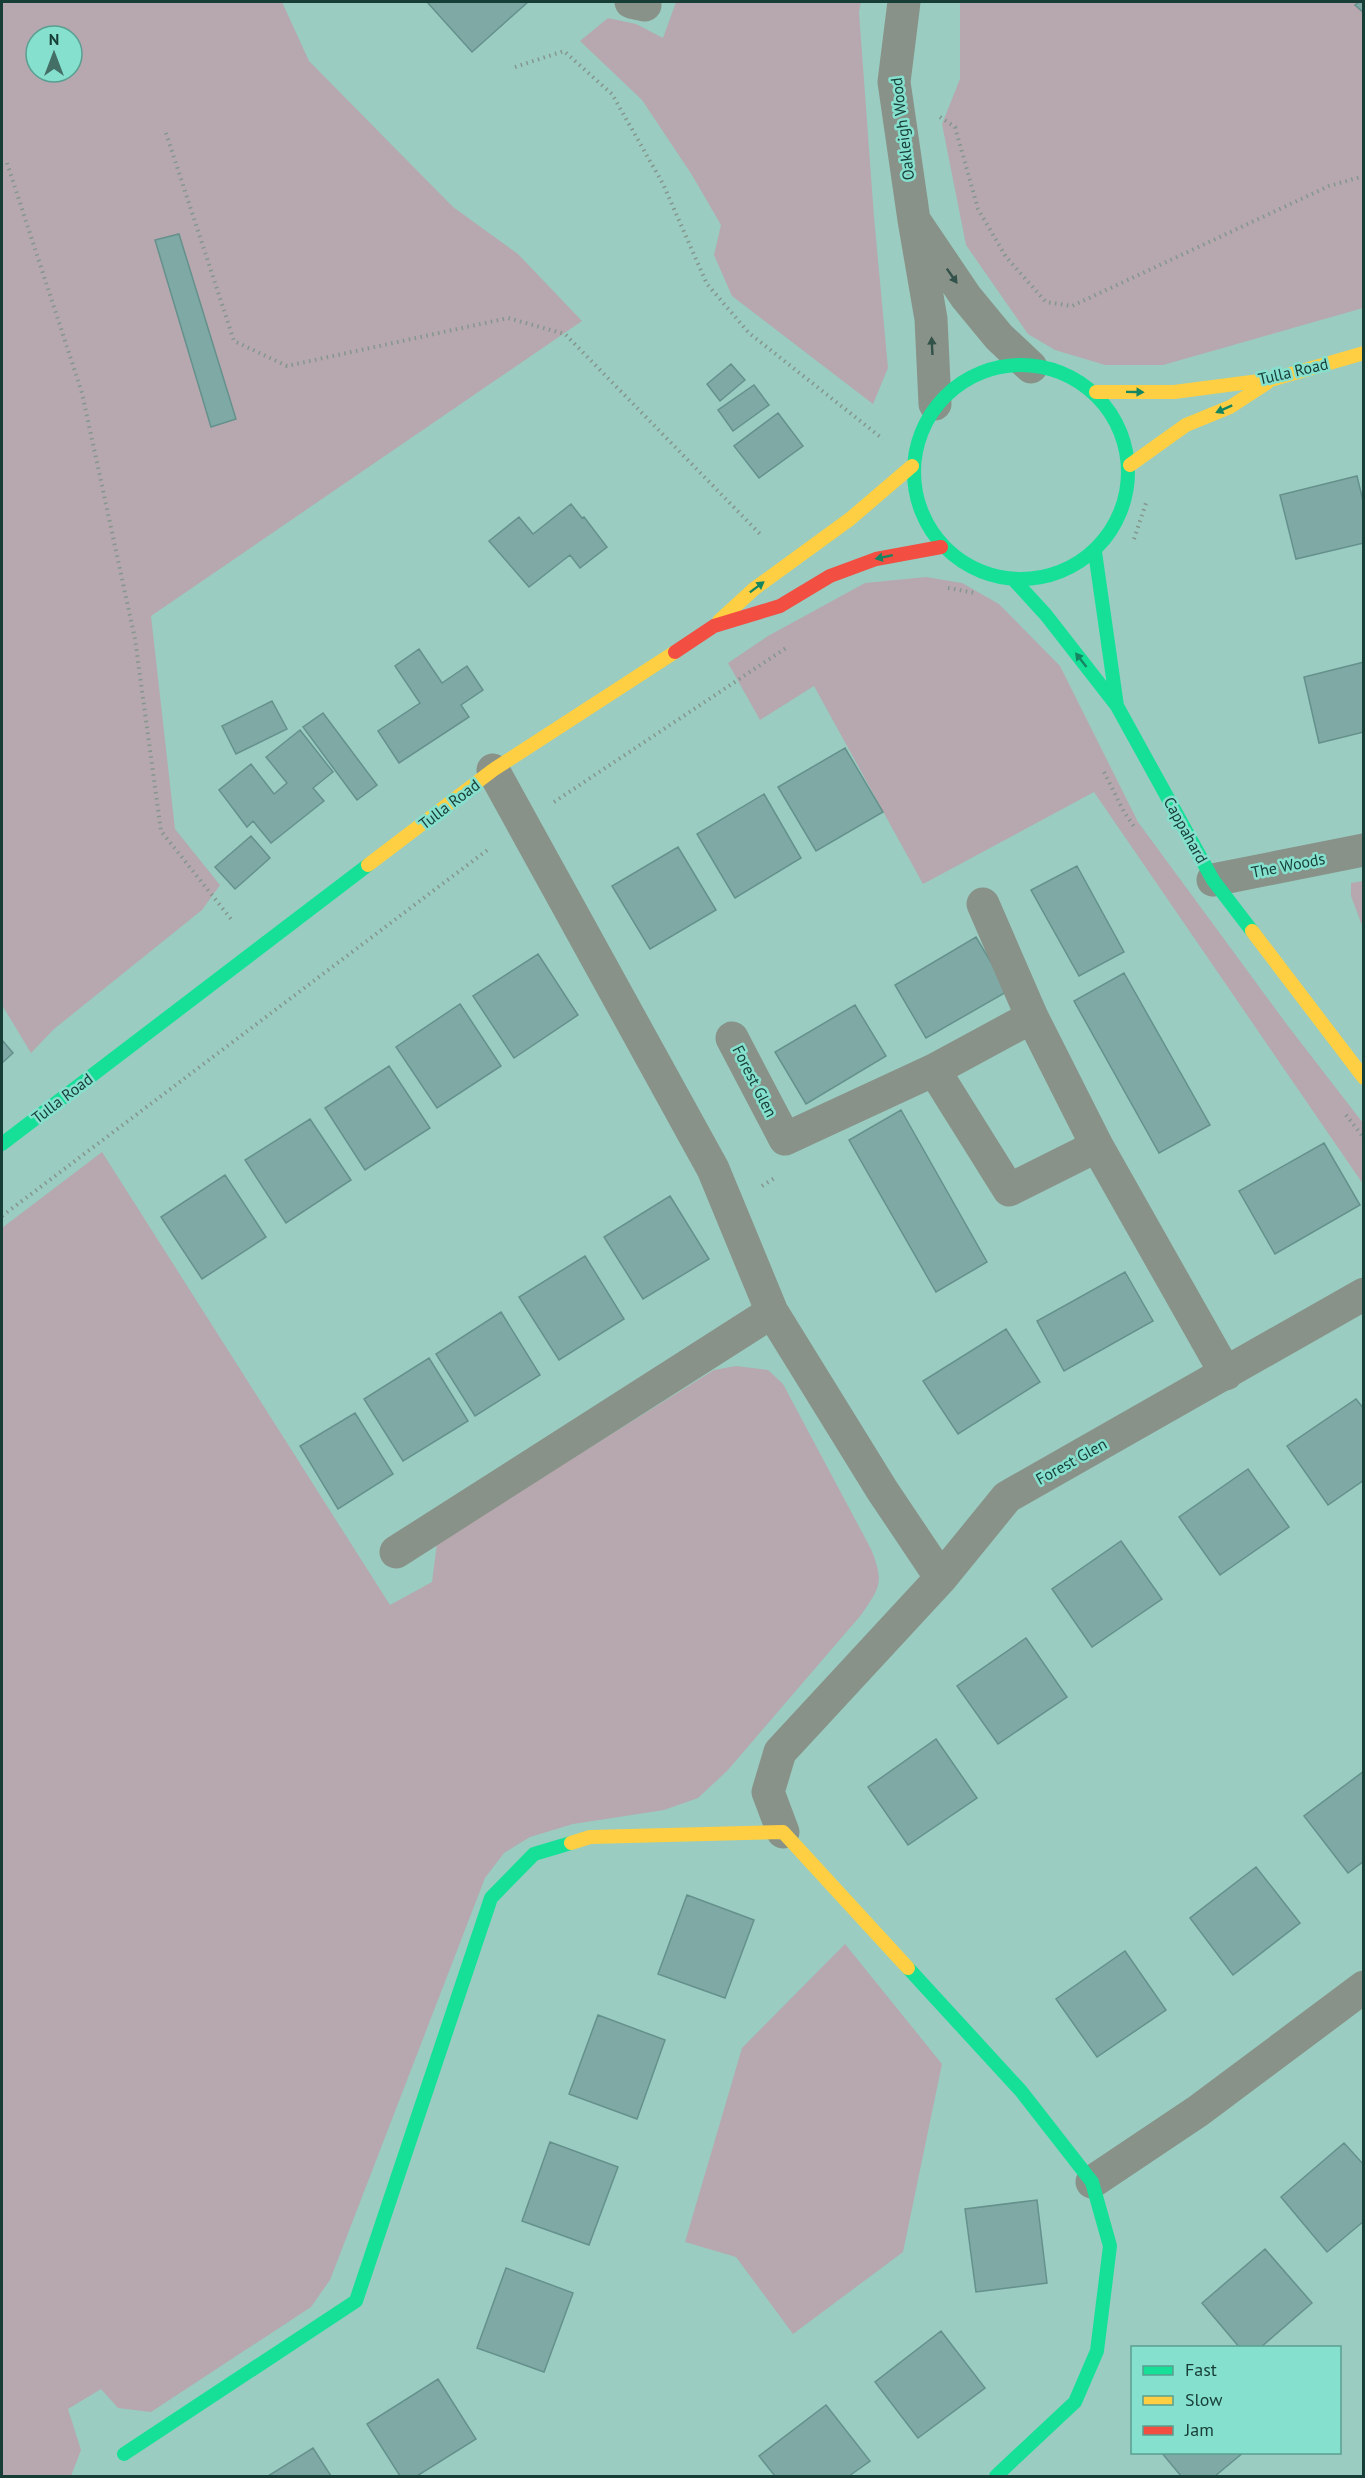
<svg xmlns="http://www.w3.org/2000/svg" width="1365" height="2478" viewBox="0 0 1365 2478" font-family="'PT Sans',sans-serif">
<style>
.green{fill:#b6a8ae;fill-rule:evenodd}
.building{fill:#7fa9a5;stroke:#65918d;stroke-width:1.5}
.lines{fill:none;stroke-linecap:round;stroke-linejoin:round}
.path{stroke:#84968d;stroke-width:4;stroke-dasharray:1.5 4.5;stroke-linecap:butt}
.street{stroke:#889288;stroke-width:33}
.fast{stroke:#16e098;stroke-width:14}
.slow{stroke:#ffcf43;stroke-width:14}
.jam{stroke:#f24e42;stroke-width:14}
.oneway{fill:#32524a}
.oneway2{fill:#168662}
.labels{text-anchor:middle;stroke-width:5;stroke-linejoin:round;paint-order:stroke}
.street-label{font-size:16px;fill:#163d36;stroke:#86e0ce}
</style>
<rect width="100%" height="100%" fill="#9accc1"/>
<path class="green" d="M2,2H282L309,61L453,207L518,254L582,321L151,616L175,829L220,885L202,910L54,1029L31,1053L2,1005ZM36,36H72V72H36Z
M676,2H861L859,12L874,217L888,368L873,404L732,296L714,255L721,225L692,175L642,100L580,41L608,18L636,24L663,38Z
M960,2H1363V308L1163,365H1105L1055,350L1028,334L966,245L942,124L960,79Z
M926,577L962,583L999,604L1060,666L1138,822L1288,1026L1363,1123V1184L1094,792L923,884L814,686L760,720L728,663L768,636L865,583Z
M1363,881H1364L1363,928L1351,896V883Z
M102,1152L390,1605L432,1582L437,1543L714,1370L736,1366L768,1370L783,1384L871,1549C884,1582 881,1586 861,1615L727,1771L698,1798L664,1810L573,1824L530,1837L504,1853L485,1878L330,2280L311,2307L151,2412L118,2408L101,2389L68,2409L81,2450L71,2476H2V1228Z
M845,1944L942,2064L903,2252L793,2334L736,2257L685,2242L742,2048Z"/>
<path class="building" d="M427,2H528L472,52Z
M1359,2H1364V13L1355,5Z
M179,234L236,419L211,427L155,240Z
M731,364L745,380L720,401L707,384Z
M754,385L769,405L733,431L718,410Z
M778,413L803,446L759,478L734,446Z
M1357,476L1364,505V543L1296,559L1280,495Z
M571,504L582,518L584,517L607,547L580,568L570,555L529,587L489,541L519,517L533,534Z
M419,649L442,683L467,666L483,690L461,705L469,717L399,763L378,731L420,703L395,666Z
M1364,662V732L1319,743L1304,677Z
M272,701L287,729L236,754L222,726Z
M323,713L377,785L357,800L303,727Z
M300,730L333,772L313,788L324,801L271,843L253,821L247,827L219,790L251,764L274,794L287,783L266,757Z
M845,748L883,812L816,851L778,787Z
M764,794L801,858L735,898L697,834Z
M251,836L270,858L235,889L215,867Z
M678,847L716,910L650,949L612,886Z
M1077,866L1124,952L1079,976L1031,890Z
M976,937L1008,991L926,1038L895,985Z
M538,954L578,1015L514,1058L473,996Z
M1124,973L1210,1125L1159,1153L1074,1001Z
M460,1004L501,1066L437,1108L396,1047Z
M855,1005L886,1056L806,1104L775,1052Z
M2,1040L13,1053L2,1063Z
M389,1066L430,1128L365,1170L325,1108Z
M901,1110L987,1262L936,1292L849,1140Z
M310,1119L351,1180L286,1223L245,1160Z
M1324,1143L1360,1205L1275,1254L1239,1191Z
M225,1175L266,1237L202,1279L161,1217Z
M670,1196L709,1259L643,1299L604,1237Z
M585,1256L624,1319L559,1360L519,1297Z
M1125,1272L1153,1321L1064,1371L1037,1321Z
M501,1312L540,1375L475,1416L436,1354Z
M1006,1329L1040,1382L958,1434L923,1381Z
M429,1358L468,1421L403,1461L364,1399Z
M1356,1399L1364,1409V1480L1328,1505L1287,1446Z
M355,1413L393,1474L338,1509L300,1446Z
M1248,1469L1289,1527L1220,1575L1179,1517Z
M1121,1541L1162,1599L1092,1647L1052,1589Z
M1026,1638L1067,1697L998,1744L957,1686Z
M936,1739L977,1798L908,1845L868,1787Z
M1364,1771V1861L1348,1873L1304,1816Z
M1256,1867L1300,1923L1233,1975L1190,1918Z
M687,1895L754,1920L725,1998L658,1974Z
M1125,1951L1166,2010L1097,2057L1056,1999Z
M598,2015L665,2040L637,2119L569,2094Z
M550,2142L618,2167L589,2245L522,2221Z
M1344,2143L1364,2165V2221L1327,2252L1281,2197Z
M1037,2200L1047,2283L976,2292L965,2209Z
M1265,2249L1312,2303L1260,2348H1240L1202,2303Z
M506,2268L573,2293L544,2372L477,2348Z
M941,2331L985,2388L918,2438L875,2382Z
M438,2379L476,2439L417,2476H400L367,2424Z
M826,2405L870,2461L849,2476H775L759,2456Z
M313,2448L331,2476H268Z
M1161,2452H1244L1215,2476H1181Z"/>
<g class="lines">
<path class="path" d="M515,67L564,51L612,94L663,184L707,284L749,333L883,439
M940,117L955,127L978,209L1006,257L1046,302L1072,306L1329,186L1364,176
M166,133L234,341L287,366L508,318L565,334L760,534
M7,163L82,393L135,639L161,831L231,919
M1134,539L1147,500
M948,588L976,593
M1104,772L1124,812L1135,828
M554,802L786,648
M1346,1115L1364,1138
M762,1186L776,1177
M2,1216L490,848"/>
<path class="street" d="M631,2L645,5
M904,2L894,82L914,220
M935,404L931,319L914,220L966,297L999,337L1031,367
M1213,880L1364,850
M983,904L1032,1017L1097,1146L1226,1374
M732,1038L785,1139L934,1070L1009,1190L1097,1146
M934,1070L1032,1017
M772,1312L882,1490L941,1578
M396,1552L772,1312L713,1169L493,770
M783,1832L768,1792L780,1752L941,1578L1007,1497L1364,1294
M1092,2182L1198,2111L1364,1987"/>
<path class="fast" d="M914 472a107 107 0 1 1 214 0a107 107 0 1 1-214 0Z
M1095,552L1117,706
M1014,580L1046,615L1117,706L1213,880L1252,931
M2,1144L368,865
M908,1968L1021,2091L1092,2182L1110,2246L1097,2351L1075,2402L996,2476
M124,2454L356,2301L491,1898L534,1854L571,1843"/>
<path class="slow" d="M1096,392H1174L1274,379L1364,353
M1130,465L1186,425L1230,407L1267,383
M719,621L754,589L850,519L912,466
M368,865L493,770L675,652
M1252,931L1364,1078
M571,1843L590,1837L783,1832L908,1968"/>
<path class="jam" d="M675,652L714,626L780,606L830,576L876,559L941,547"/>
</g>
<defs><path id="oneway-solid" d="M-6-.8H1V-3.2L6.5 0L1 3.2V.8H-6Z" transform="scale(1.5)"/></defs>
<g class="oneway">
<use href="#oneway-solid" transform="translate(952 276) rotate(55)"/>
<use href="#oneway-solid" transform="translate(932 346) rotate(-93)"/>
</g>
<g class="oneway2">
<use href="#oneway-solid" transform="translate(1135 392) rotate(1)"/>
<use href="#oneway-solid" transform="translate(1224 409) rotate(156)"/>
<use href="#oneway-solid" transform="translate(884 557) rotate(168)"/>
<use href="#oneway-solid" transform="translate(757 587) rotate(-37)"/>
<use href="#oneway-solid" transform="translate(1081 660) rotate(-128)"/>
</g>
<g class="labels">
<g class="street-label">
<text transform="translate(902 129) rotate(-97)" y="6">Oakleigh Wood</text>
<text transform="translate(1293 371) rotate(-13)" y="6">Tulla Road</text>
<text transform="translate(449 804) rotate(-37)" y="6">Tulla Road</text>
<text transform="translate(1186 830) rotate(61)" y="6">Cappahard</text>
<text transform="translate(1288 865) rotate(-11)" y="6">The Woods</text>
<text transform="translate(755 1081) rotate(63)" y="6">Forest Glen</text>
<text transform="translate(62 1098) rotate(-37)" y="6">Tulla Road</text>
<text transform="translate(1071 1461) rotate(-29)" y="6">Forest Glen</text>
</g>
</g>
<rect width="1365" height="2478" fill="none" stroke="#163d36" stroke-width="6"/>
<rect x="1131" y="2346" width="210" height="108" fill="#86e0ce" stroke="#599f91" stroke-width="1.5"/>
<rect x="1143" y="2366" width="30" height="9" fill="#16e098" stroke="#599f91" stroke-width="1.5"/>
<text x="1185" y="2376" font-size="18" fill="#163d36">Fast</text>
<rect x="1143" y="2396" width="30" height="9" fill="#ffcf43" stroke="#599f91" stroke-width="1.5"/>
<text x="1185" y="2406" font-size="18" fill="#163d36">Slow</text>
<rect x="1143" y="2426" width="30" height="9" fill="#f24e42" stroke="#599f91" stroke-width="1.5"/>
<text x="1185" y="2436" font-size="18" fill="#163d36">Jam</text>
<g transform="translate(54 54)"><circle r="28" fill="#86e0ce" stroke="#599f91" stroke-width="1.5"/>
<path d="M0-4.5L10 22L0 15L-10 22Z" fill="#446f67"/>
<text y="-9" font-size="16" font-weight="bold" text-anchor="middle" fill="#163d36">N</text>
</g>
</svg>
